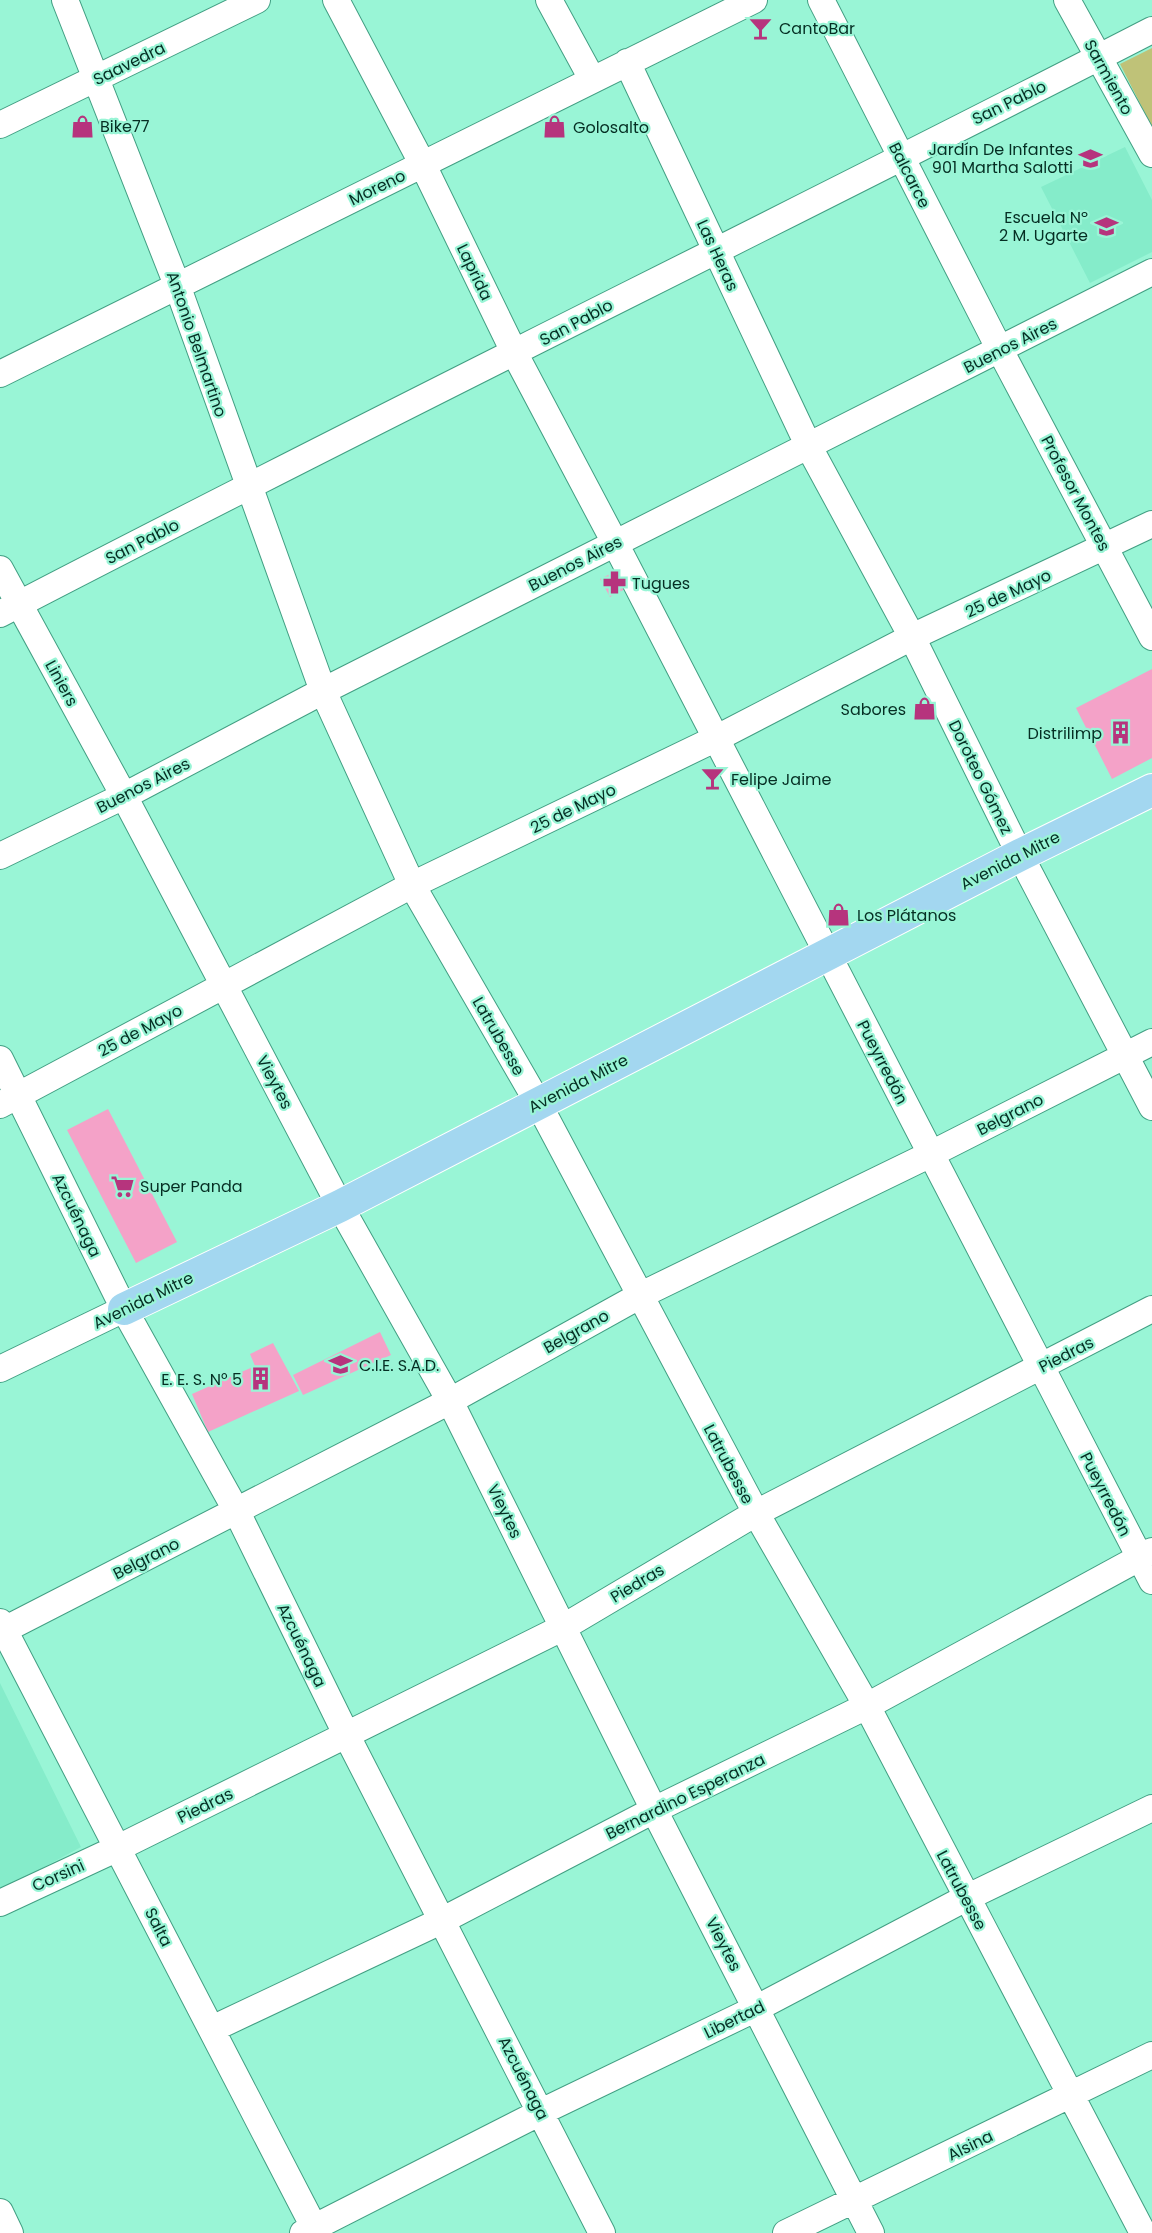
<svg xmlns="http://www.w3.org/2000/svg" width="1152" height="2233" viewBox="0 0 1152 2233" font-family="Poppins,sans-serif">
<style>
.built{fill:#85ecca}
.green{fill:#bfc278}
.building{fill:#f4a2c8}
.lines{fill:none;stroke-linecap:round;stroke-linejoin:round}
.minor-casing{stroke:#429f83;stroke-width:28}
.major-casing{stroke:#fff;stroke-width:34}
.minor{stroke:#fff;stroke-width:26}
.major{stroke:#a3d7f0;stroke-width:32}
.labels{text-anchor:middle;stroke-width:4.5;stroke-linejoin:round;paint-order:stroke}
.poi-label{font-size:16px;fill:#052e23;stroke:#99f5d6;text-anchor:start}
.street-label{font-size:16px;fill:#052e23;stroke:#99f5d6}
</style>
<rect width="100%" height="100%" fill="#99f5d6"/>
<path class="built" d="M1125,147L1152,200V252L1090,283L1041,187Z
M0,1683L81,1847L0,1891Z"/>
<path class="green" d="M1152,48V127L1120,64Z"/>
<path class="building" d="M612,573L621,575L627,588L610,597L600,579Z
M1152,669V758L1112,779L1076,708Z
M108,1109L177,1242L136,1263L67,1130Z
M380,1332L391,1355L303,1395L293,1375Z
M273,1343L299,1391L208,1432L192,1394L255,1366L250,1354Z"/>
<g class="lines">
<defs>
<path id="minor" d="M65,0L177,285L323,691L412,885L538,1103L756,1513L867,1706L1143,2233
M336,0L423,165L515,354L615,543L1152,1581
M549,0L592,79
M821,0L1000,350L1152,637
M1067,0L1152,154
M627,62L809,447L912,637L1020,855L1152,1107
M0,125L257,0
M0,374L754,0
M0,569L124,796L340,1206L450,1401L654,1810L871,2233
M0,614C382,415 769,227 1152,30
M0,856L124,796L323,691L1152,272
M0,1059L124,1309L237,1512L347,1736L602,2233
M0,1105L412,885L717,738L912,637L1152,524
M0,1369L124,1309
M0,1622L317,2233
M0,1632L450,1401L641,1295L931,1154L1152,1042
M0,1903L118,1848L562,1628L756,1513L1152,1309
M212,2029L443,1920L654,1810L867,1706L1152,1551
M0,2212L10,2233
M303,2233L541,2112L757,2008L966,1898L1152,1808
M786,2233L1152,2055"/>
<path id="major" d="M124,1309L340,1206L1020,855L1152,790"/>
</defs>
<use href="#minor" class="minor-casing"/>
<use href="#major" class="major-casing"/>
<use href="#minor" class="minor"/>
<use href="#major" class="major"/>
</g>
<defs>
<symbol id="bar-bare" viewBox="-9 -9 18 18"><path d="M-6-5H6L.8 .8V4.5H3.5V6h-7V4.5H-.8V.8Z" fill="#b6347d" stroke="#99f5d6" stroke-width="2.5" paint-order="stroke"/></symbol>
<symbol id="shop-bare" viewBox="-9 -9 18 18"><path d="M-5-2.5h2.3a2.7 3.5 0 0 1 5.4 0H5L5.5 6h-11ZM-1.5-2.5h3a1.5 2.3 0 0 0-3 0Z" fill="#b6347d" stroke="#99f5d6" stroke-width="2.5" paint-order="stroke"/></symbol>
<symbol id="school-bare" viewBox="-9 -9 18 18"><path d="M0-5L7-2L0 1L-7-2ZM-4 1L0 2.5L4 1V4Q0 6-4 4Z" fill="#b6347d" stroke="#99f5d6" stroke-width="2.5" paint-order="stroke"/></symbol>
<symbol id="pharmacy-bare" viewBox="-9 -9 18 18"><path d="M-2-6h4v4h4v4h-4v4h-4v-4h-4v-4h4Z" fill="#b6347d" stroke="#99f5d6" stroke-width="2.5" paint-order="stroke"/></symbol>
<symbol id="building-bare" viewBox="-9 -9 18 18"><path d="M-4-6H4V6H1V3H-1V6H-4ZM-2.5-4.3h1.7v1.8h-1.7ZM.8-4.3h1.7v1.8H.8ZM-2.5-1h1.7V.8h-1.7ZM.8-1h1.7V.8H.8Z" fill="#b6347d" stroke="#99f5d6" stroke-width="2.5" paint-order="stroke"/></symbol>
<symbol id="supermarket-bare" viewBox="-9 -9 18 18"><path d="M-6-5.5h2.5l.6 2H6L4.5 2H-2.5L-4.4-4H-6ZM-1.5 3.2a1.3 1.3 0 1 0 .1 0ZM3 3.2a1.3 1.3 0 1 0 .1 0Z" fill="#b6347d" stroke="#99f5d6" stroke-width="2.5" paint-order="stroke"/></symbol>
</defs>
<g fill-rule="evenodd">
<use href="#bar-bare" x="744" y="12" width="33" height="33"/>
<use href="#shop-bare" x="66" y="110" width="33" height="33"/>
<use href="#shop-bare" x="538" y="110" width="33" height="33"/>
<use href="#school-bare" x="1074" y="142" width="33" height="33"/>
<use href="#school-bare" x="1090" y="210" width="33" height="33"/>
<use href="#pharmacy-bare" x="598" y="566" width="33" height="33"/>
<use href="#shop-bare" x="908" y="692" width="33" height="33"/>
<use href="#building-bare" x="1104" y="716" width="33" height="33"/>
<use href="#bar-bare" x="696" y="762" width="33" height="33"/>
<use href="#shop-bare" x="822" y="898" width="33" height="33"/>
<use href="#supermarket-bare" x="106" y="1170" width="33" height="33"/>
<use href="#school-bare" x="324" y="1348" width="33" height="33"/>
<use href="#building-bare" x="244" y="1362" width="33" height="33"/>
</g>
<g class="labels">
<g class="poi-label">
<text x="779" y="34">CantoBar</text>
<text x="100" y="132">Bike77</text>
<text x="573" y="133">Golosalto</text>
<text x="1073" y="155" text-anchor="end">Jardín De Infantes<tspan x="1073" dy="18">901 Martha Salotti</tspan></text>
<text x="1088" y="223" text-anchor="end">Escuela Nº<tspan x="1088" dy="18">2 M. Ugarte</tspan></text>
<text x="632" y="589">Tugues</text>
<text x="906" y="715" text-anchor="end">Sabores</text>
<text x="1102" y="739" text-anchor="end">Distrilimp</text>
<text x="731" y="785">Felipe Jaime</text>
<text x="857" y="921">Los Plátanos</text>
<text x="140" y="1192">Super Panda</text>
<text x="359" y="1371">C.I.E. S.A.D.</text>
<text x="242" y="1385" text-anchor="end">E. E. S. N° 5</text>
</g>
<g class="street-label">
<text transform="translate(129 63) rotate(-26)" y="6">Saavedra</text>
<text transform="translate(1109 77) rotate(61)" y="6">Sarmiento</text>
<text transform="translate(1009 102) rotate(-26)" y="6">San Pablo</text>
<text transform="translate(910 175) rotate(63)" y="6">Balcarce</text>
<text transform="translate(377 187) rotate(-26)" y="6">Moreno</text>
<text transform="translate(718 255) rotate(65)" y="6">Las Heras</text>
<text transform="translate(475 272) rotate(64)" y="6">Laprida</text>
<text transform="translate(576 322) rotate(-28)" y="6">San Pablo</text>
<text transform="translate(197 344) rotate(71)" y="6">Antonio Belmartino</text>
<text transform="translate(1010 345) rotate(-27)" y="6">Buenos Aires</text>
<text transform="translate(1076 493) rotate(62)" y="6">Profesor Montes</text>
<text transform="translate(142 541) rotate(-27)" y="6">San Pablo</text>
<text transform="translate(575 563) rotate(-27)" y="6">Buenos Aires</text>
<text transform="translate(1008 593) rotate(-25)" y="6">25 de Mayo</text>
<text transform="translate(62 683) rotate(61)" y="6">Liniers</text>
<text transform="translate(981 777) rotate(64)" y="6">Doroteo Gómez</text>
<text transform="translate(143 785) rotate(-27)" y="6">Buenos Aires</text>
<text transform="translate(573 808) rotate(-26)" y="6">25 de Mayo</text>
<text transform="translate(1010 860) rotate(-27)" y="6">Avenida Mitre</text>
<text transform="translate(140 1030) rotate(-28)" y="6">25 de Mayo</text>
<text transform="translate(499 1036) rotate(60)" y="6">Latrubesse</text>
<text transform="translate(883 1062) rotate(63)" y="6">Pueyrredón</text>
<text transform="translate(275 1082) rotate(62)" y="6">Vieytes</text>
<text transform="translate(578 1083) rotate(-27)" y="6">Avenida Mitre</text>
<text transform="translate(1010 1114) rotate(-27)" y="6">Belgrano</text>
<text transform="translate(77 1215) rotate(64)" y="6">Azcuénaga</text>
<text transform="translate(143 1300) rotate(-26)" y="6">Avenida Mitre</text>
<text transform="translate(576 1331) rotate(-29)" y="6">Belgrano</text>
<text transform="translate(1066 1354) rotate(-27)" y="6">Piedras</text>
<text transform="translate(729 1464) rotate(62)" y="6">Latrubesse</text>
<text transform="translate(1106 1494) rotate(63)" y="6">Pueyrredón</text>
<text transform="translate(505 1511) rotate(64)" y="6">Vieytes</text>
<text transform="translate(146 1558) rotate(-27)" y="6">Belgrano</text>
<text transform="translate(637 1583) rotate(-31)" y="6">Piedras</text>
<text transform="translate(302 1645) rotate(64)" y="6">Azcuénaga</text>
<text transform="translate(685 1796) rotate(-26)" y="6">Bernardino Esperanza</text>
<text transform="translate(205 1805) rotate(-26)" y="6">Piedras</text>
<text transform="translate(58 1875) rotate(-24)" y="6">Corsini</text>
<text transform="translate(962 1890) rotate(62)" y="6">Latrubesse</text>
<text transform="translate(159 1927) rotate(63)" y="6">Salta</text>
<text transform="translate(724 1944) rotate(63)" y="6">Vieytes</text>
<text transform="translate(734 2019) rotate(-26)" y="6">Libertad</text>
<text transform="translate(524 2078) rotate(63)" y="6">Azcuénaga</text>
<text transform="translate(970 2145) rotate(-26)" y="6">Alsina</text>
</g>
</g>
</svg>
